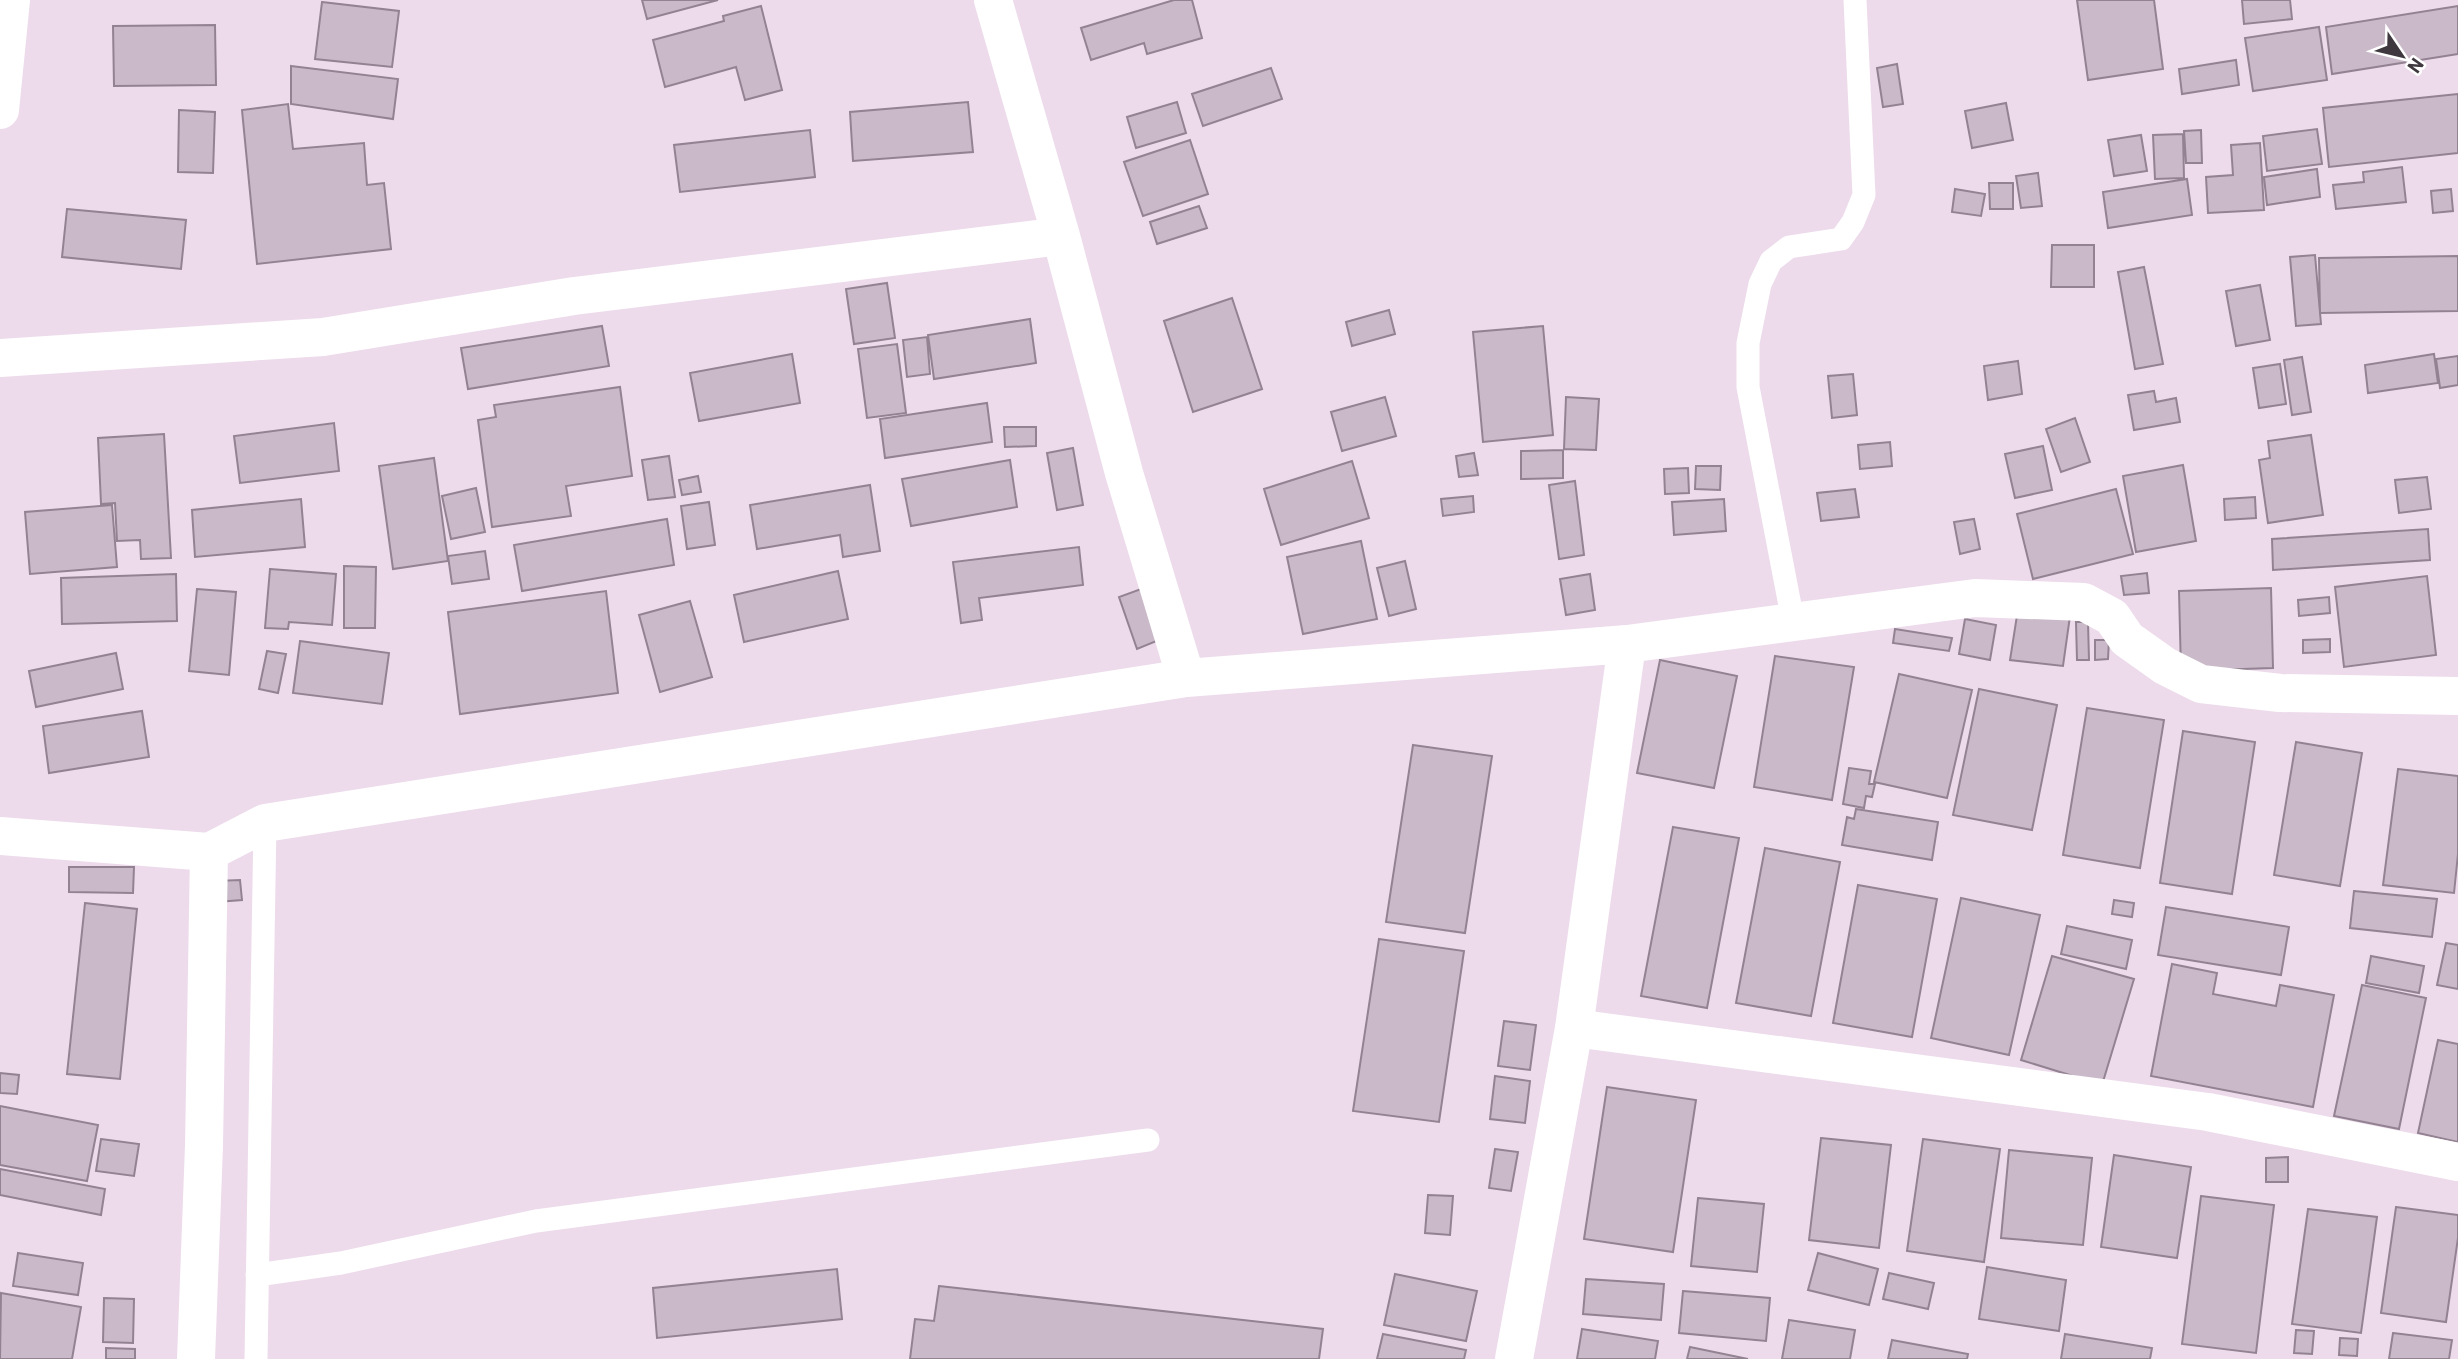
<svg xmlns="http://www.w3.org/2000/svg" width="2458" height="1359" viewBox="0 0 2458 1359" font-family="Barlow,sans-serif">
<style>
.building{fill:#cabac9;stroke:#938392;stroke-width:2}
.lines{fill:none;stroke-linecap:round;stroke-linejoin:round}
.service{stroke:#fff;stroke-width:23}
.minor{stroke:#fff;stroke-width:38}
</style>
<rect width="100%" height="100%" fill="#eddbeb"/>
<path class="building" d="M642,0H718L647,19Z
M1174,0H1192L1202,38L1147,54L1144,43L1091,60L1081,28Z
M2077,0H2154L2163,69L2088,80Z
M2242,0H2290L2292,19L2244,24Z
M322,2L399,11L392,67L315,59Z
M761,6L782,90L745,100L736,67L665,87L653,40L724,21L723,16Z
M2458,6V54L2332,74L2326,27Z
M215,25L216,85L114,86L113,26Z
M2319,27L2327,80L2253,91L2245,38Z
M2236,60L2239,85L2182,94L2179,69Z
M1897,64L1903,104L1883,107L1877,68Z
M291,66L398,79L393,119L291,104Z
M1271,68L1282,99L1203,126L1192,94Z
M2458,94V153L2329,167L2323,108Z
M968,102L973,152L853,161L850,112Z
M1177,102L1186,133L1136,148L1127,117Z
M2006,103L2013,140L1972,148L1965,111Z
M288,104L293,149L364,143L367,185L384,183L391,249L257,264L242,110Z
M179,110L215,112L213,173L178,172Z
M2317,129L2322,164L2267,171L2263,136Z
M810,130L815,177L680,192L674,145Z
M2201,130L2202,163H2186L2184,131Z
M2183,134L2184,178L2155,179L2153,135Z
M2141,135L2147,171L2114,176L2108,140Z
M1190,140L1208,194L1143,216L1124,162Z
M2260,143L2264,210L2208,213L2206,177L2233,175L2231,145Z
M2402,167L2406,202L2336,209L2333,185L2364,182L2363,172Z
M2317,169L2320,197L2267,205L2264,177Z
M2038,173L2042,206L2021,208L2016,176Z
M2187,179L2192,215L2108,228L2103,192Z
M1989,183H2013V209H1990Z
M1955,189L1985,194L1981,216L1952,212Z
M2451,189L2453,211L2433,213L2431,191Z
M1199,206L1207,228L1157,244L1150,222Z
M67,209L186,220L181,269L62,257Z
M2052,245H2094V287H2051Z
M2315,255L2321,324L2296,326L2290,257Z
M2458,256V311L2320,313L2319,258Z
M2144,267L2163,364L2135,369L2118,272Z
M887,283L895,338L854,344L846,289Z
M2260,285L2270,340L2236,346L2226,291Z
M1232,298L1262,389L1193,412L1164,321Z
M1389,310L1395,334L1352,346L1346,322Z
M1030,319L1036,363L934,379L928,335Z
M602,326L609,366L468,389L461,348Z
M1543,326L1553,435L1483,442L1473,332Z
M927,337L930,374L907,377L903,340Z
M897,344L906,413L867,418L858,349Z
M792,354L800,403L699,421L690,373Z
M2434,354L2438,383L2368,393L2365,365Z
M2458,356V385L2440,388L2436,359Z
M2302,357L2311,412L2292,415L2284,360Z
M2018,361L2022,394L1988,400L1984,366Z
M2280,364L2286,404L2259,408L2253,368Z
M1853,374L1857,415L1832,418L1828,376Z
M620,387L632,476L566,486L571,516L492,527L478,420L496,417L494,405Z
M2154,391L2156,402L2176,398L2180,422L2134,430L2128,395Z
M1385,397L1396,436L1342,451L1331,412Z
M1566,397L1599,399L1596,450L1564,449Z
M987,403L992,442L885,458L880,419Z
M2075,418L2090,462L2061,472L2046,429Z
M334,423L339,471L240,483L234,436Z
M1004,427H1036V446L1005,447Z
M164,434L171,558L141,559L140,540L117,541L115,503L101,504L98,438Z
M2311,435L2323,515L2268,523L2259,460L2270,458L2268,441Z
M1890,442L1892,466L1860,469L1858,445Z
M2043,446L2052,490L2015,498L2005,454Z
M1073,448L1083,505L1057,510L1047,453Z
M1563,450V478L1521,479V451Z
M1474,453L1478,475L1459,477L1456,456Z
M669,456L675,497L648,500L642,460Z
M434,458L448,561L393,569L379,466Z
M1010,460L1017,507L911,526L902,479Z
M1352,461L1369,518L1281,545L1264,489Z
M2183,465L2196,541L2136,552L2123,476Z
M1696,466H1721L1720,490L1695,489Z
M1688,468L1689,493L1665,494L1664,469Z
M698,476L701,492L682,495L679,480Z
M2427,477L2431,509L2399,513L2395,480Z
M1575,481L1584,555L1559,559L1549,485Z
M870,485L880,551L843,557L840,535L757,549L750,505Z
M476,488L485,532L451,539L442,496Z
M1855,489L1859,517L1821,521L1817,493Z
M2116,489L2133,554L2033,579L2017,514Z
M1473,496L1474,512L1443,516L1441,499Z
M2255,497L2256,518L2225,520L2224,499Z
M301,499L305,547L195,557L192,510Z
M1724,499L1726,531L1674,535L1672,502Z
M709,502L715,545L687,549L681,506Z
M112,505L117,567L30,574L25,512Z
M667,519L674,565L522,591L514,545Z
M1974,519L1980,549L1960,554L1954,522Z
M2428,529L2430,560L2273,570L2272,539Z
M1361,541L1377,619L1303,634L1287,557Z
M1079,547L1083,585L979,598L982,620L961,623L953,562Z
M485,551L489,579L452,584L448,556Z
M1405,561L1416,609L1389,616L1377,568Z
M344,566L376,567L375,628H344Z
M270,569L336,574L332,625L289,622L288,629L265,628Z
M838,571L848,619L744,642L734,595Z
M2147,573L2149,593L2124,595L2121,576Z
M176,574L177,621L62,624L61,578Z
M1590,574L1595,610L1566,615L1560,579Z
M2427,576L2436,655L2344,667L2335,587Z
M2271,588L2273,668L2181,671L2179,591Z
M197,589L236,592L229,675L189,671Z
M1141,589L1159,640L1137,649L1119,597Z
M606,591L618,693L460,714L448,612Z
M2329,597L2330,613L2299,616L2298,600Z
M690,601L712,677L660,692L639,615Z
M2018,609L2070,616L2063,666L2010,660Z
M1965,619L1996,625L1990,660L1959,654Z
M2076,622H2088L2089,660H2077Z
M1895,629L1952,638L1949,651L1893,643Z
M2330,639V652L2303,653V640Z
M2095,640H2109L2108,659L2095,660Z
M300,641L389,653L382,704L293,693Z
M267,651L286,654L278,693L259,689Z
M116,653L123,689L36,707L29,671Z
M1775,656L1854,667L1832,800L1754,787Z
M1660,660L1737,676L1714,788L1637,773Z
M1899,674L1972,690L1947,798L1874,782Z
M1979,689L2057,705L2032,830L1953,815Z
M2087,708L2164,720L2140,868L2063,855Z
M142,711L149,757L49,773L43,726Z
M2183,731L2255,742L2232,894L2160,883Z
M2296,742L2362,753L2340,886L2274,875Z
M1413,745L1492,756L1465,933L1386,922Z
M1849,768L1871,771L1869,784H1875L1872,797L1866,796L1864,808L1843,804Z
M2398,769L2458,776V854L2454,893L2383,885Z
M1856,809L1938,822L1932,860L1842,845L1847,817L1854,819Z
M1673,827L1739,838L1707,1008L1641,996Z
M1765,848L1840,862L1811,1016L1736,1003Z
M69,867H134L133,893L69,892Z
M240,880L242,900L217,902L216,881Z
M1858,885L1937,899L1912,1037L1833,1023Z
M2354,891L2437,899L2432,937L2350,928Z
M1961,898L2040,915L2009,1055L1931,1038Z
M2114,900L2134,903L2132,917L2112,914Z
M85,903L137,909L120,1079L67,1074Z
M2166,907L2289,927L2281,975L2158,955Z
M2067,926L2132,940L2126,969L2061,954Z
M1379,939L1464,951L1439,1122L1353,1111Z
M2446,943L2458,945V989L2437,985Z
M2052,956L2134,979L2102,1085L2021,1060Z
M2371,956L2424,966L2419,993L2366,983Z
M2172,964L2217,973L2213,994L2276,1006L2280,985L2334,995L2313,1107L2151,1076Z
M2362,985L2426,998L2399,1129L2334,1116Z
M1504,1021L1536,1025L1530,1070L1498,1066Z
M2438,1040L2458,1044V1142L2418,1133Z
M0,1073L19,1075L17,1094L0,1093Z
M1495,1076L1530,1081L1525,1123L1490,1119Z
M1607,1087L1696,1100L1673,1252L1584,1239Z
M0,1106L98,1125L87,1181L0,1165Z
M1821,1138L1891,1145L1879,1248L1809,1240Z
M101,1139L139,1144L134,1176L96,1171Z
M1923,1139L2000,1149L1984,1262L1907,1251Z
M1495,1149L1518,1152L1511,1191L1489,1188Z
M2009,1150L2092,1158L2083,1245L2001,1238Z
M2114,1155L2191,1167L2177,1258L2101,1247Z
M2288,1157V1182H2266V1158Z
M0,1169L105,1189L101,1215L0,1195Z
M1428,1195L1453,1196L1450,1235L1425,1233Z
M2201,1196L2274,1205L2256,1353L2182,1344Z
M1698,1198L1764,1204L1757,1272L1691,1266Z
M2396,1207L2458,1215V1238L2446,1322L2381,1313Z
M2308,1209L2377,1217L2361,1333L2292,1324Z
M18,1253L83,1263L78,1295L13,1286Z
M1818,1253L1878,1269L1869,1305L1808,1290Z
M1987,1267L2066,1280L2059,1331L1979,1319Z
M837,1269L842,1319L657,1338L653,1288Z
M1889,1273L1934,1283L1928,1309L1883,1299Z
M1395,1274L1477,1291L1466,1341L1384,1325Z
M1586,1279L1664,1284L1661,1320L1583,1314Z
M939,1286L1323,1329L1319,1359H910L915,1319L934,1321Z
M1683,1291L1770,1298L1766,1341L1679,1333Z
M1,1293L81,1307L72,1359H0Z
M104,1298L134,1299L133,1343L103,1342Z
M1789,1320L1855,1330L1850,1359H1782Z
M1582,1329L1658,1341L1655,1359H1577Z
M2296,1330L2314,1331L2312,1354L2294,1353Z
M2393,1333L2452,1340L2449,1359H2389Z
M1383,1334L1466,1350L1464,1359H1377Z
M2065,1334L2152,1348L2150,1359H2061Z
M2340,1338L2358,1339L2357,1356L2339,1355Z
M1892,1340L1968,1354L1967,1359H1888Z
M1690,1347L1748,1359H1687Z
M106,1348L135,1349V1359H106Z"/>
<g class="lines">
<path class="service" d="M1793,621L1748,387V343L1760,284L1771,261L1789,247L1841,239L1853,222L1864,195L1855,0
M257,1275L341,1263L536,1221L1148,1140
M256,1359L265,823"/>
<path class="minor" d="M993,0L1061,236L1124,473L1186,678
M0,110L11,0
M0,358L323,337L574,296L1061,236
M0,836L209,852L265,823L1186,678L1627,644L1975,598L2084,602L2112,617L2127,639L2165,666L2201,684L2280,693L2458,696
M1574,1028L2208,1112L2458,1162
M196,1359L204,1146L209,852
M1514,1359L1574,1028L1627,644"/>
</g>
<g transform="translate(2402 56) rotate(125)" stroke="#ffffff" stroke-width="5" paint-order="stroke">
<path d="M0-5L12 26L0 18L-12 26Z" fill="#3f383f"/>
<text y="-10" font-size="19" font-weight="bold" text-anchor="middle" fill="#3f383f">N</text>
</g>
</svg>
